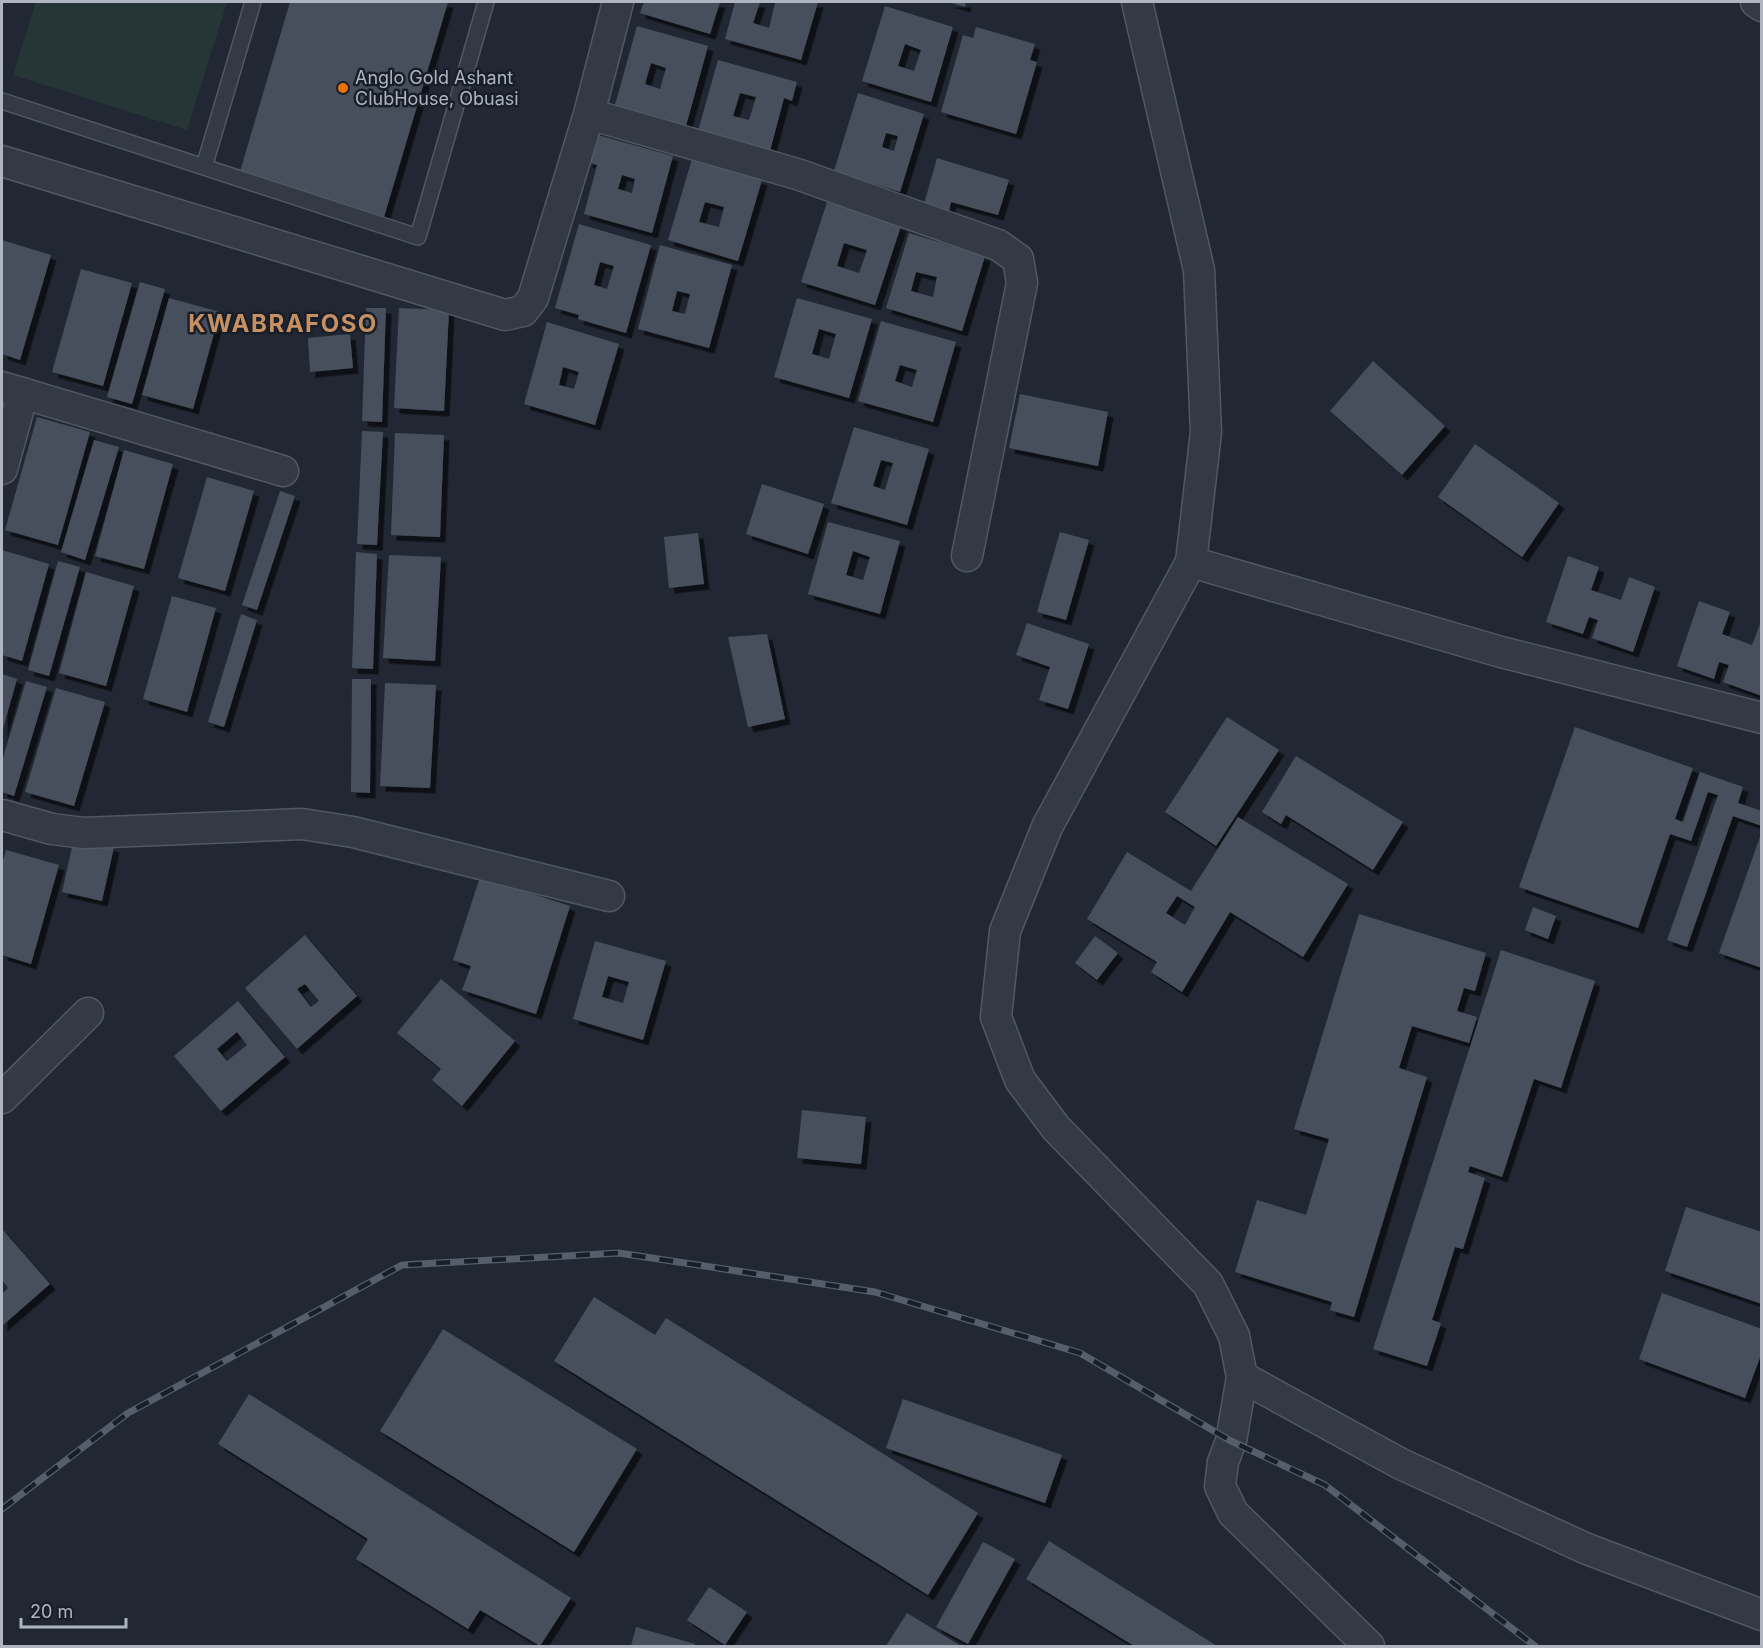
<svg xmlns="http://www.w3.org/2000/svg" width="1763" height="1648" viewBox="0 0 1763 1648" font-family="Inter,sans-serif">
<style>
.green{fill:#263636}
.building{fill:#474f5d;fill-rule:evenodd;filter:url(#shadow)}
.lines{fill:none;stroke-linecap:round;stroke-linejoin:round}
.service-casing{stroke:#515862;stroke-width:18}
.minor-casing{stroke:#515862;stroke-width:33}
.service{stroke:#343a44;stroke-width:15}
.minor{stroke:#343a44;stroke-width:30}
.rail-casing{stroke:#565e6b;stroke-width:7}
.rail{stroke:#191f28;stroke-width:4.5;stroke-dasharray:14;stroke-linecap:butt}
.food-dot{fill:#e8710a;stroke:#191f28;stroke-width:2}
.labels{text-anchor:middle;stroke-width:5;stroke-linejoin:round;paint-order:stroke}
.poi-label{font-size:18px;fill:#aeb5c1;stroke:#191f28;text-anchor:start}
.district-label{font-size:24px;font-weight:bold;letter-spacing:1.5px;fill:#c79063;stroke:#191f28}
</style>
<defs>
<filter id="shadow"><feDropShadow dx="5.5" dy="5.5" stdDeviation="0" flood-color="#0009"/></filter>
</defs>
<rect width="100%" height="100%" fill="#212833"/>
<path class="green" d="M36,2H227L187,130L13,75Z"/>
<path class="building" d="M290,2H448L384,217L239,175Z
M644,2H720L710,34L640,13Z
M735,2H760L753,23L769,28L775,3L771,2H818L801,60L725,39Z
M948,2H966L965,7Z
M885,6L953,27L931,102L862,81ZM905,44L921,50L914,71L898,66Z
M637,26L708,46L686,126L615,105ZM651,63L666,68L660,89L645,84Z
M976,27L1035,44L1030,60L1037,62L1016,134L941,112L963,35L973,38Z
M718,60L797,82L792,101L784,98L770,151L698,131ZM740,93L756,97L749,120L733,116Z
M858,93L924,114L900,192L834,171ZM886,133L898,136L894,151L882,147Z
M594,134L673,156L652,233L584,214L597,165L587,162ZM622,175L635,179L632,193L618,189Z
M937,158L1009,180L998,215L951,202L949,211L924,204Z
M692,159L762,180L738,261L668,240ZM705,202L724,207L719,227L699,222Z
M827,202L901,226L875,305L801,282ZM844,243L867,250L859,273L837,266Z
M579,224L651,245L626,333L578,319L579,315L555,308ZM600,262L614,266L607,289L594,285Z
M909,233L985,256L962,331L886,308ZM916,272L937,277L933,297L911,291Z
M2,240L51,255L20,360L2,354Z
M660,245L732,265L709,348L638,329ZM677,291L690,294L685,314L672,311Z
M81,269L132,283L103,386L52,372Z
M140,282L165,289L132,404L107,397Z
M169,298L220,312L193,409L142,395Z
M797,298L872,319L849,398L774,377ZM819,329L836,334L829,359L812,354Z
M366,308H386L382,422L362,421Z
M399,308L449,310L444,411L394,408Z
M881,321L956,342L933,422L858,401ZM900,365L917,370L912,387L895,381Z
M547,322L619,344L595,425L524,404ZM563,367L579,372L574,389L559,385Z
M350,334L353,368L310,372L308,338Z
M1373,361L1445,426L1402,475L1330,411Z
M1020,394L1108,412L1098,466L1009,448Z
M37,417L90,432L58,545L5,530Z
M854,427L929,449L907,525L831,503ZM881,460L893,463L885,490L873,486Z
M362,431L383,432L377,545L357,544Z
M395,433L444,435L440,537L391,535Z
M94,440L119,447L85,560L61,552Z
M1475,444L1559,503L1522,557L1438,497Z
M124,450L173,464L144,569L95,556Z
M207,477L254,491L225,591L178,578Z
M762,484L824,504L808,554L746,534Z
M280,491L295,496L257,610L242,605Z
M828,522L900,541L880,614L808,594ZM853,551L870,557L863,580L846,575Z
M1060,532L1089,540L1066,620L1037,612Z
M698,533L704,584L669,588L664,537Z
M2,550L49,564L22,661L2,655Z
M356,552L377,554L373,669L352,668Z
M389,555L441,557L435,661L383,658Z
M1568,556L1599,567L1591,590L1621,600L1629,577L1655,587L1633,652L1592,638L1598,620L1589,617L1583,634L1546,622Z
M58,561L80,567L49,676L28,670Z
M86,572L134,586L106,686L59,673Z
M172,596L216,608L187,712L143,699Z
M1699,601L1730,612L1722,634L1752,645L1762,619V696L1723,682L1729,665L1719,662L1714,679L1677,666Z
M241,614L257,620L224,727L208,722Z
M1027,623L1089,644L1068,709L1039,700L1050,667L1016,655Z
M767,634L785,719L748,727L728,637Z
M2,674L17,679L2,732Z
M352,679H371L370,793L351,792Z
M26,681L47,687L14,796L2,792V761Z
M385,683L436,685L430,788L380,786Z
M56,688L105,702L74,806L25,792Z
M1227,717L1279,750L1216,846L1165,812Z
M1575,727L1693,768L1675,819L1683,822L1700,772L1743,787L1738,803L1762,811V826L1733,816L1687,947L1667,940L1718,795L1708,792L1691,841L1670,834L1638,928L1519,887Z
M1296,756L1403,822L1373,870L1286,815L1281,824L1262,812Z
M1238,817L1348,884L1303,957L1230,912L1182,992L1151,972L1157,962L1087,919L1127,852L1191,891ZM1177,896L1195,907L1185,925L1166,913Z
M1762,831V968L1719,953Z
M74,838L114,847L102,901L62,892Z
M6,850L59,865L31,964L2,955V864Z
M480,877L570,906L536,1014L462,990L471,966L453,960Z
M1533,907L1556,916L1548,939L1525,930Z
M1359,914L1486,953L1475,991L1464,988L1457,1011L1477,1017L1469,1043L1412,1026L1399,1068L1427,1077L1354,1317L1330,1310L1332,1302L1235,1272L1257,1200L1306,1215L1329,1139L1294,1129Z
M305,935L357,996L297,1049L245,988ZM305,984L319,1001L311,1007L297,989Z
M1095,936L1118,953L1097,980L1075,963Z
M595,941L666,961L643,1040L573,1019ZM608,976L629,982L623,1003L602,997Z
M1501,950L1595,981L1561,1088L1534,1079L1502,1177L1470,1166L1468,1172L1485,1178L1463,1249L1455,1247L1432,1320L1441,1323L1427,1366L1373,1349Z
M441,979L515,1041L462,1106L432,1080L441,1069L397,1033Z
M238,1001L285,1057L221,1111L174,1056ZM237,1032L247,1045L227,1061L217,1049Z
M802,1110L866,1117L861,1164L797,1158Z
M1686,1207L1762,1232V1304L1665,1271Z
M2,1229L50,1284L2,1326V1294L8,1288L2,1280Z
M1662,1293L1762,1329V1352L1745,1398L1639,1359Z
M594,1297L655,1335L666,1318L978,1513L928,1595L554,1361Z
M443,1329L637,1449L574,1552L380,1431Z
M249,1394L571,1598L540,1646L480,1610L468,1629L356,1559L368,1539L218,1444Z
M903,1399L1062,1455L1045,1503L886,1448Z
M1049,1541L1217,1646H1134L1026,1579Z
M983,1542L1015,1559L968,1644L936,1627Z
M709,1587L747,1612L725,1645L687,1620Z
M907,1613L961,1646H886Z
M636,1627L695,1644L694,1646H631Z"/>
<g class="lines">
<defs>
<path id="service" d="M2,101L418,237L486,2
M204,167L253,2"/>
<path id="minor" d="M1137,2L1199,270L1206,432L1191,562L1047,827L1005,931L996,1017L1020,1080L1056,1128L1208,1284L1234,1336L1242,1377L1231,1441L1223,1462L1220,1486L1233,1513L1369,1646
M1756,2L1762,6
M589,114L797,174L998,245L1018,259L1022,283L967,556
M2,161L505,315L523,311L533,298L589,114L618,2
M2,387L283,471
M2,469L23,393
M1191,562L1501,652L1762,718
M2,815L52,829L84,833L302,824L353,832L609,896
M2,1098L88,1013
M1242,1377L1401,1464L1587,1549L1762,1615"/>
</defs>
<use href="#service" class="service-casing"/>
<use href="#minor" class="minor-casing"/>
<use href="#service" class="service"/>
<use href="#minor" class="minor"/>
<defs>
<path id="rail" d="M2,1509L128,1413L402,1265L619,1253L875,1292L1080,1353L1231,1441L1325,1485L1535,1646"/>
</defs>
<use href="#rail" class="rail-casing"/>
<use href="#rail" class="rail"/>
</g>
<circle class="food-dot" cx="343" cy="88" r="6"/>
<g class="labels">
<g class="poi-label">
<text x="355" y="84">Anglo Gold Ashant<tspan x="355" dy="21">ClubHouse, Obuasi</tspan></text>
</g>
<g class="district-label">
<text x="283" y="332">KWABRAFOSO</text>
</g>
</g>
<rect width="1763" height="1648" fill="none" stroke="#aeb5c1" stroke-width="6"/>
<path d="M21 1618v9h105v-9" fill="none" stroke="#aeb5c1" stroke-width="3"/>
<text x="30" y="1618" font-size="18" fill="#aeb5c1" stroke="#191f28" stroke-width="4.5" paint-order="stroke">20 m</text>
</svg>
